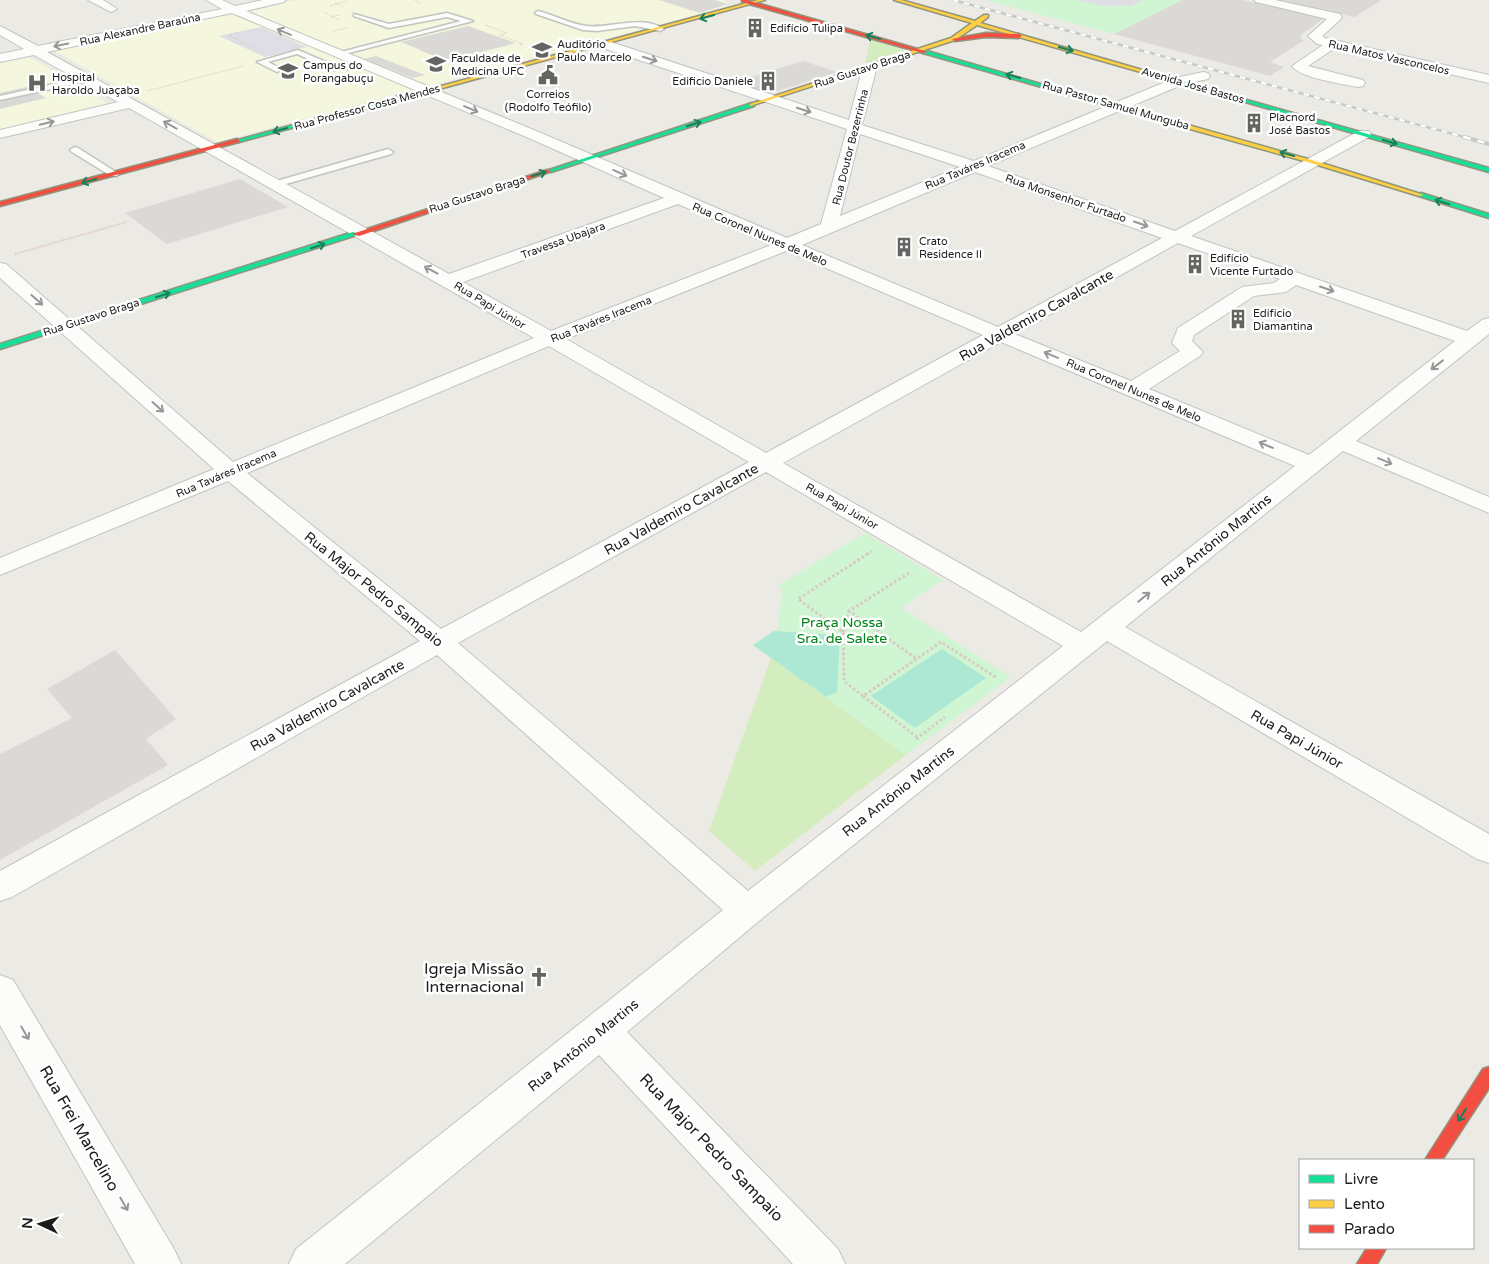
<svg xmlns="http://www.w3.org/2000/svg" width="1489" height="1264" viewBox="0 0 1489 1264" font-family="'Varela Round',sans-serif">
<style>
.residential{fill:#dbd9d6}
.education{fill:#f4f6de}
.grass{fill:#d3edbf}
.park{fill:#cff5d3}
.pitch{fill:#ace8d4}
.parking{fill:#dad9d6}
.plaza{fill:#e0dee5}
.lines{fill:none;stroke-linecap:round;stroke-linejoin:round}
.lane-casing{stroke:#c4c3c0;stroke-width:3}
.street-casing{stroke:#c4c3c0;stroke-width:2}
.fast-casing{stroke:#92957c;stroke-width:3}
.slow-casing{stroke:#92957c;stroke-width:3}
.jam-casing{stroke:#92957c;stroke-width:3}
.path-far3{stroke:#d7c9c3;stroke-width:1;stroke-dasharray:1 1;stroke-linecap:butt}
.path-far2{stroke:#d7c9c3;stroke-width:2;stroke-dasharray:1 1;stroke-linecap:butt}
.path-far1{stroke:#d7c9c3;stroke-width:2.5;stroke-dasharray:2 2;stroke-linecap:butt}
.path{stroke:#d7c9c3;stroke-width:3;stroke-dasharray:2.5 2.5;stroke-linecap:butt}
.lane{fill:#fcfcfb;fill-rule:evenodd}
.street{fill:#fcfcfb;fill-rule:evenodd}
.fast{fill:#16e098;fill-rule:evenodd}
.slow{fill:#ffcf43;fill-rule:evenodd}
.jam{fill:#f24e42;fill-rule:evenodd}
.rail-far1-casing{stroke:#c9c9c8;stroke-width:2.5}
.rail-casing{stroke:#c9c9c8;stroke-width:4}
.rail-far1{stroke:#fff;stroke-width:2;stroke-dasharray:5.5;stroke-linecap:butt}
.rail{stroke:#fff;stroke-width:2.5;stroke-dasharray:7;stroke-linecap:butt}
.oneway{stroke:#197e5a}
.oneway2{stroke:#979797}
.labels{text-anchor:middle;stroke-width:5;stroke-linejoin:round;paint-order:stroke}
.far-poi-label{font-size:11px;fill:#1c1c1c;stroke:#fff;text-anchor:start}
.far-street-label{font-size:11px;fill:#1c1c1c;stroke:#fff}
.street-label{font-size:14px;fill:#1c1c1c;stroke:#fff}
.park-label{font-size:14px;fill:#018419;stroke:#fff}
.near-poi-label{font-size:16px;fill:#1c1c1c;stroke:#fff;text-anchor:end}
.near-street-label{font-size:16px;fill:#1c1c1c;stroke:#fff}
</style>
<rect width="100%" height="100%" fill="#eceae4"/>
<path class="residential" d="M1182,0H1242L1324,18L1300,36L1303,41L1270,62L1284,67L1270,76L1114,34Z
M1275,0H1381L1355,17Z
M803,61L837,72L771,93L760,92L732,83Z
M240,179L288,207L167,244L125,213Z
M115,650L176,719L146,739L168,765L0,860V754L72,718L47,689Z"/>
<path class="education" d="M296,0H724L728,4L722,8L217,142L55,51Z
M28,56L109,104L0,130V62Z"/>
<path class="grass" d="M870,40L904,50L865,64Z
M771,658L906,755L755,871L709,831Z"/>
<path class="park" d="M985,0H1182L1114,34Z
M865,533L943,580L901,608L1011,677L906,755L753,645L778,629L782,591L778,585Z"/>
<path class="pitch" d="M774,631L840,635L837,692L826,697L753,645Z
M942,649L986,678L915,728L871,696Z"/>
<path class="parking" d="M659,0H714L728,4L700,13Z
M468,26L516,43L448,61L401,42Z
M376,56L425,75L413,78L364,59Z
M27,87L46,98L0,109V93Z"/>
<path class="plaza" d="M1076,0H1143L1131,6H1104Z
M261,27L307,47L265,57L219,36Z"/>
<g class="lines">
<defs>
<path id="lane" d="M538,11C554,15 570,24 587,26C611,29 641,14 664,29L660,31L635,26L597,31L583,30L536,14L535,13Z
M447,13L473,21L337,56L333,54L461,21L447,17L389,28L354,16V14L389,24Z
M298,50L335,66L364,64L368,66L364,68L334,70L297,54L268,62L280,68L281,70L277,72L257,62Z
M85,77H88V81L0,100V96Z
M75,147L78,148L119,174L117,176H111L72,152L70,150Z
M388,149L393,152L391,154L279,186H273L271,184L273,182Z"/>
<path id="street" d="M88,0H103L117,9L111,12Z
M206,0H222L235,6L263,0H286L284,2L246,11L541,133L787,238L821,224L847,129L600,47L598,44L600,41H608L849,120L863,66L870,62L875,63L877,66L862,125L974,161L1175,78L1203,72L1208,73L1210,76L1208,79L1184,84L988,166L1175,231L1359,131H1369L1371,134L1369,137L1191,236L1467,331L1482,320L1489,318V334L1356,441L1489,497V513L1343,451L1125,627L1489,834V863L1477,859L1107,641L759,921L627,1032L838,1249L845,1264H793L599,1055L345,1264H289L296,1249L723,910L437,655L12,897L0,901V871L420,641L228,481L0,575V558L214,469L0,278V263L6,264L233,462L534,338L129,108L0,138V130L118,102L34,55L0,62V54L24,49L0,35V26L38,46L222,9ZM232,13L531,139L664,198L449,274L47,52ZM860,134L960,167L840,216ZM975,172L1162,238L998,327L802,245ZM678,204L771,245L551,331L463,282ZM1178,243L1280,279L1274,283L1242,287L1178,328L1172,343L1180,351L1131,381L1015,334ZM786,251L983,335L766,453L566,339ZM1296,285L1455,341L1309,455L1149,389L1200,356L1203,352L1192,341L1194,335L1254,296L1286,292ZM1001,342L1295,466L1081,632L783,463ZM549,346L749,462L441,629L247,473ZM766,472L1063,646L748,891L458,643Z
M1254,0H1275L1340,14L1342,17L1340,20L1322,36L1325,38L1489,75V83L1335,48L1308,66L1363,80L1365,83L1363,86L1358,87C1343,84 1300,78 1292,66L1323,45L1317,44L1308,36L1327,19L1256,2Z
M0,975L13,980L174,1249L181,1264H135L0,1025Z"/>
<path id="fast" d="M923,51H927L1131,110L1126,111L923,53Z
M1158,75L1489,168V172L1158,77Z
M426,89L428,92L239,142L234,141Z
M752,103L754,106L551,172L546,171Z
M1421,193L1489,214V218L1419,196V194Z
M353,232L360,234L0,349V344Z"/>
<path id="slow" d="M758,0H765L428,92L423,91Z
M894,0H901L975,21L984,15H988V17L980,23L1163,76L1158,77L977,25L955,40L750,106V104L951,38L972,23Z
M1128,108L1315,161L1424,195L1419,196L1311,163L1126,111Z"/>
<path id="jam" d="M742,0H746L928,52L923,53L742,2Z
M986,33L1019,34L1022,36L1019,38L986,37L955,41L952,39Z
M237,139L240,141L239,142L0,206V202Z
M547,170L552,171L359,236L352,234Z
M1489,1067V1088L1442,1160H1425L1483,1069Z
M1367,1248H1386L1377,1264H1357Z"/>
</defs>
<use href="#lane" class="lane-casing"/>
<use href="#street" class="street-casing"/>
<use href="#fast" class="fast-casing"/>
<use href="#slow" class="slow-casing"/>
<use href="#jam" class="jam-casing"/>
<path class="path-far3" d="M414,0L421,3
M335,3L343,7
M330,6L346,1
M324,12L339,20
M331,17L340,15
M485,25L507,33L500,35L523,44L520,45
M333,31L348,28
M240,32L228,35L255,48
M420,50L456,63
M147,91L243,66"/>
<path class="path-far2" d="M15,254L127,222"/>
<path class="path-far1" d="M867,554L874,550"/>
<path class="path" d="M909,573L849,611L917,659
M843,632L849,611
M863,696L844,681L843,632L798,599L869,553
M917,737L863,696L941,642L997,678
M916,739L945,717"/>
<use href="#lane" class="lane"/>
<use href="#street" class="street"/>
<use href="#fast" class="fast"/>
<use href="#slow" class="slow"/>
<use href="#jam" class="jam"/>
<defs>
<path id="rail-far1" d="M953,0L1468,138"/>
<path id="rail" d="M1464,137L1489,144"/>
</defs>
<use href="#rail-far1" class="rail-far1-casing"/>
<use href="#rail" class="rail-casing"/>
<use href="#rail-far1" class="rail-far1"/>
<use href="#rail" class="rail"/>
</g>
<defs><path id="oneway-shaft" d="M-6 0H5M1.5-3L5.5 0L1.5 3" fill="none" stroke-width="1.6" stroke-linecap="round" stroke-linejoin="round" transform="scale(1.25)"/></defs>
<g class="oneway">
<use href="#oneway-shaft" transform="translate(707 17) rotate(165)"/>
<use href="#oneway-shaft" transform="translate(873 37) rotate(-164)"/>
<use href="#oneway-shaft" transform="translate(1066 49) rotate(16)"/>
<use href="#oneway-shaft" transform="translate(1013 76) rotate(-164)"/>
<use href="#oneway-shaft" transform="translate(694 124) rotate(-18)"/>
<use href="#oneway-shaft" transform="translate(280 130) rotate(165)"/>
<use href="#oneway-shaft" transform="translate(1390 142) rotate(16)"/>
<use href="#oneway-shaft" transform="translate(1287 154) rotate(-164)"/>
<use href="#oneway-shaft" transform="translate(539 174) rotate(-18)"/>
<use href="#oneway-shaft" transform="translate(89 181) rotate(165)"/>
<use href="#oneway-shaft" transform="translate(1442 202) rotate(-163)"/>
<use href="#oneway-shaft" transform="translate(318 246) rotate(-17)"/>
<use href="#oneway-shaft" transform="translate(163 295) rotate(-17)"/>
<use href="#oneway-shaft" transform="translate(1462 1115) rotate(123)"/>
</g>
<g class="oneway2">
<use href="#oneway-shaft" transform="translate(284 32) rotate(-157)"/>
<use href="#oneway-shaft" transform="translate(61 45) rotate(168)"/>
<use href="#oneway-shaft" transform="translate(650 59) rotate(18)"/>
<use href="#oneway-shaft" transform="translate(471 109) rotate(23)"/>
<use href="#oneway-shaft" transform="translate(804 110) rotate(18)"/>
<use href="#oneway-shaft" transform="translate(47 123) rotate(-14)"/>
<use href="#oneway-shaft" transform="translate(170 125) rotate(-151)"/>
<use href="#oneway-shaft" transform="translate(620 173) rotate(24)"/>
<use href="#oneway-shaft" transform="translate(1141 224) rotate(19)"/>
<use href="#oneway-shaft" transform="translate(431 270) rotate(-152)"/>
<use href="#oneway-shaft" transform="translate(1327 289) rotate(19)"/>
<use href="#oneway-shaft" transform="translate(37 300) rotate(41)"/>
<use href="#oneway-shaft" transform="translate(1051 355) rotate(-157)"/>
<use href="#oneway-shaft" transform="translate(1437 365) rotate(142)"/>
<use href="#oneway-shaft" transform="translate(158 407) rotate(42)"/>
<use href="#oneway-shaft" transform="translate(1266 445) rotate(-157)"/>
<use href="#oneway-shaft" transform="translate(1385 461) rotate(23)"/>
<use href="#oneway-shaft" transform="translate(1144 597) rotate(-39)"/>
<use href="#oneway-shaft" transform="translate(25 1033) rotate(60)"/>
<use href="#oneway-shaft" transform="translate(124 1204) rotate(60)"/>
</g>
<defs>
<symbol id="building-bare" viewBox="-9 -9 18 18"><path d="M-4-6H4V6H1V3H-1V6H-4ZM-2.5-4.3h1.7v1.8h-1.7ZM.8-4.3h1.7v1.8H.8ZM-2.5-1h1.7V.8h-1.7ZM.8-1h1.7V.8H.8Z" fill="#656462" stroke="#fff" stroke-width="2.5" paint-order="stroke"/></symbol>
<symbol id="university-bare" viewBox="-9 -9 18 18"><path d="M0-5L7-2L0 1L-7-2ZM-4 1L0 2.5L4 1V4Q0 6-4 4Z" fill="#656462" stroke="#fff" stroke-width="2.5" paint-order="stroke"/></symbol>
<symbol id="civic-bare" viewBox="-9 -9 18 18"><path d="M-.6-6.5H3V-4.5H.6V-3L4-1V1h2V6H-6V1h2V-1L-.6-3ZM-1.2 2.5V6h2.4V2.5Z" fill="#656462" stroke="#fff" stroke-width="2.5" paint-order="stroke"/></symbol>
<symbol id="hospital-bare" viewBox="-9 -9 18 18"><path d="M-5-5h3v3.5h4V-5h3V5h-3V1.5h-4V5h-3Z" fill="#656462" stroke="#fff" stroke-width="2.5" paint-order="stroke"/></symbol>
<symbol id="church-bare" viewBox="-9 -9 18 18"><path d="M-1.2-6h2.4v3.5h3.3v2.4h-3.3V6h-2.4V-.1h-3.3v-2.4h3.3Z" fill="#656462" stroke="#fff" stroke-width="2.5" paint-order="stroke"/></symbol>
</defs>
<g fill-rule="evenodd">
<use href="#building-bare" x="741" y="14" width="28" height="28"/>
<use href="#university-bare" x="528" y="36" width="28" height="28"/>
<use href="#university-bare" x="422" y="50" width="28" height="28"/>
<use href="#university-bare" x="274" y="57" width="28" height="28"/>
<use href="#civic-bare" x="534" y="61" width="28" height="28"/>
<use href="#building-bare" x="754" y="67" width="28" height="28"/>
<use href="#hospital-bare" x="23" y="69" width="28" height="28"/>
<use href="#building-bare" x="1240" y="109" width="28" height="28"/>
<use href="#building-bare" x="890" y="233" width="28" height="28"/>
<use href="#building-bare" x="1181" y="250" width="28" height="28"/>
<use href="#building-bare" x="1224" y="305" width="28" height="28"/>
<use href="#church-bare" x="525" y="963" width="28" height="28"/>
</g>
<g class="labels">
<g class="far-poi-label">
<text x="770" y="32">Edifício Tulipa</text>
<text x="557" y="48">Auditório<tspan x="557" dy="13">Paulo Marcelo</tspan></text>
<text x="451" y="62">Faculdade de<tspan x="451" dy="13">Medicina UFC</tspan></text>
<text x="303" y="69">Campus do<tspan x="303" dy="13">Porangabuçu</tspan></text>
<text x="52" y="81">Hospital<tspan x="52" dy="13">Haroldo Juaçaba</tspan></text>
<text x="753" y="85" text-anchor="end">Edificio Daniele</text>
<text x="548" y="98" text-anchor="middle">Correios<tspan x="548" dy="13">(Rodolfo Teófilo)</tspan></text>
<text x="1269" y="121">Placnord<tspan x="1269" dy="13">José Bastos</tspan></text>
<text x="919" y="245">Crato<tspan x="919" dy="13">Residence II</tspan></text>
<text x="1210" y="262">Edifício<tspan x="1210" dy="13">Vicente Furtado</tspan></text>
<text x="1253" y="317">Edifício<tspan x="1253" dy="13">Diamantina</tspan></text>
</g>
<g class="far-street-label">
<text transform="translate(140 29) rotate(-12)" y="4">Rua Alexandre Baraúna</text>
<text transform="translate(1389 57) rotate(13)" y="4">Rua Matos Vasconcelos</text>
<text transform="translate(862 69) rotate(-18)" y="4">Rua Gustavo Braga</text>
<text transform="translate(1193 85) rotate(16)" y="4">Avenida José Bastos</text>
<text transform="translate(1116 105) rotate(16)" y="4">Rua Pastor Samuel Munguba</text>
<text transform="translate(367 107) rotate(-15)" y="4">Rua Professor Costa Mendes</text>
<text transform="translate(850 147) rotate(-76)" y="4">Rua Doutor Bezerrinha</text>
<text transform="translate(975 165) rotate(-23)" y="4">Rua Taváres Iracema</text>
<text transform="translate(477 194) rotate(-18)" y="4">Rua Gustavo Braga</text>
<text transform="translate(1066 198) rotate(19)" y="4">Rua Monsenhor Furtado</text>
<text transform="translate(760 234) rotate(23)" y="4">Rua Coronel Nunes de Melo</text>
<text transform="translate(563 240) rotate(-20)" y="4">Travessa Ubajara</text>
<text transform="translate(490 305) rotate(31)" y="4">Rua Papi Júnior</text>
<text transform="translate(91 317) rotate(-18)" y="4">Rua Gustavo Braga</text>
<text transform="translate(601 319) rotate(-22)" y="4">Rua Taváres Iracema</text>
<text transform="translate(1134 390) rotate(23)" y="4">Rua Coronel Nunes de Melo</text>
<text transform="translate(226 473) rotate(-23)" y="4">Rua Taváres Iracema</text>
<text transform="translate(842 506) rotate(30)" y="4">Rua Papi Júnior</text>
</g>
<g class="street-label">
<text transform="translate(1036 315) rotate(-29)" y="5">Rua Valdemiro Cavalcante</text>
<text transform="translate(681 509) rotate(-29)" y="5">Rua Valdemiro Cavalcante</text>
<text transform="translate(1216 540) rotate(-39)" y="5">Rua Antônio Martins</text>
<text transform="translate(374 589) rotate(39)" y="5">Rua Major Pedro Sampaio</text>
<text transform="translate(327 705) rotate(-29)" y="5">Rua Valdemiro Cavalcante</text>
<text transform="translate(1297 739) rotate(30)" y="5">Rua Papi Júnior</text>
<text transform="translate(898 791) rotate(-38)" y="5">Rua Antônio Martins</text>
<text transform="translate(583 1045) rotate(-39)" y="5">Rua Antônio Martins</text>
</g>
<g class="park-label">
<text x="842" y="627">Praça Nossa<tspan x="842" dy="16">Sra. de Salete</tspan></text>
</g>
<g class="near-poi-label">
<text x="524" y="974">Igreja Missão<tspan x="524" dy="18">Internacional</tspan></text>
</g>
<g class="near-street-label">
<text transform="translate(80 1128) rotate(60)" y="6">Rua Frei Marcelino</text>
<text transform="translate(712 1147) rotate(46)" y="6">Rua Major Pedro Sampaio</text>
</g>
</g>
<rect x="1299" y="1159" width="175" height="90" fill="#ffffff" stroke="#a4a4a4"/>
<rect x="1309" y="1175" width="25" height="8" fill="#16e098" stroke="#a4a4a4"/>
<text x="1344" y="1184" font-size="15" fill="#1c1c1c">Livre</text>
<rect x="1309" y="1200" width="25" height="8" fill="#ffcf43" stroke="#a4a4a4"/>
<text x="1344" y="1209" font-size="15" fill="#1c1c1c">Lento</text>
<rect x="1309" y="1225" width="25" height="8" fill="#f24e42" stroke="#a4a4a4"/>
<text x="1344" y="1234" font-size="15" fill="#1c1c1c">Parado</text>
<g transform="translate(40 1224) rotate(274)" stroke="#ffffff" stroke-width="4" paint-order="stroke">
<path d="M0-4L9 19L0 12L-9 19Z" fill="#1c1c1c"/>
<text y="-8" font-size="14" font-weight="bold" text-anchor="middle" fill="#1c1c1c">N</text>
</g>
</svg>
